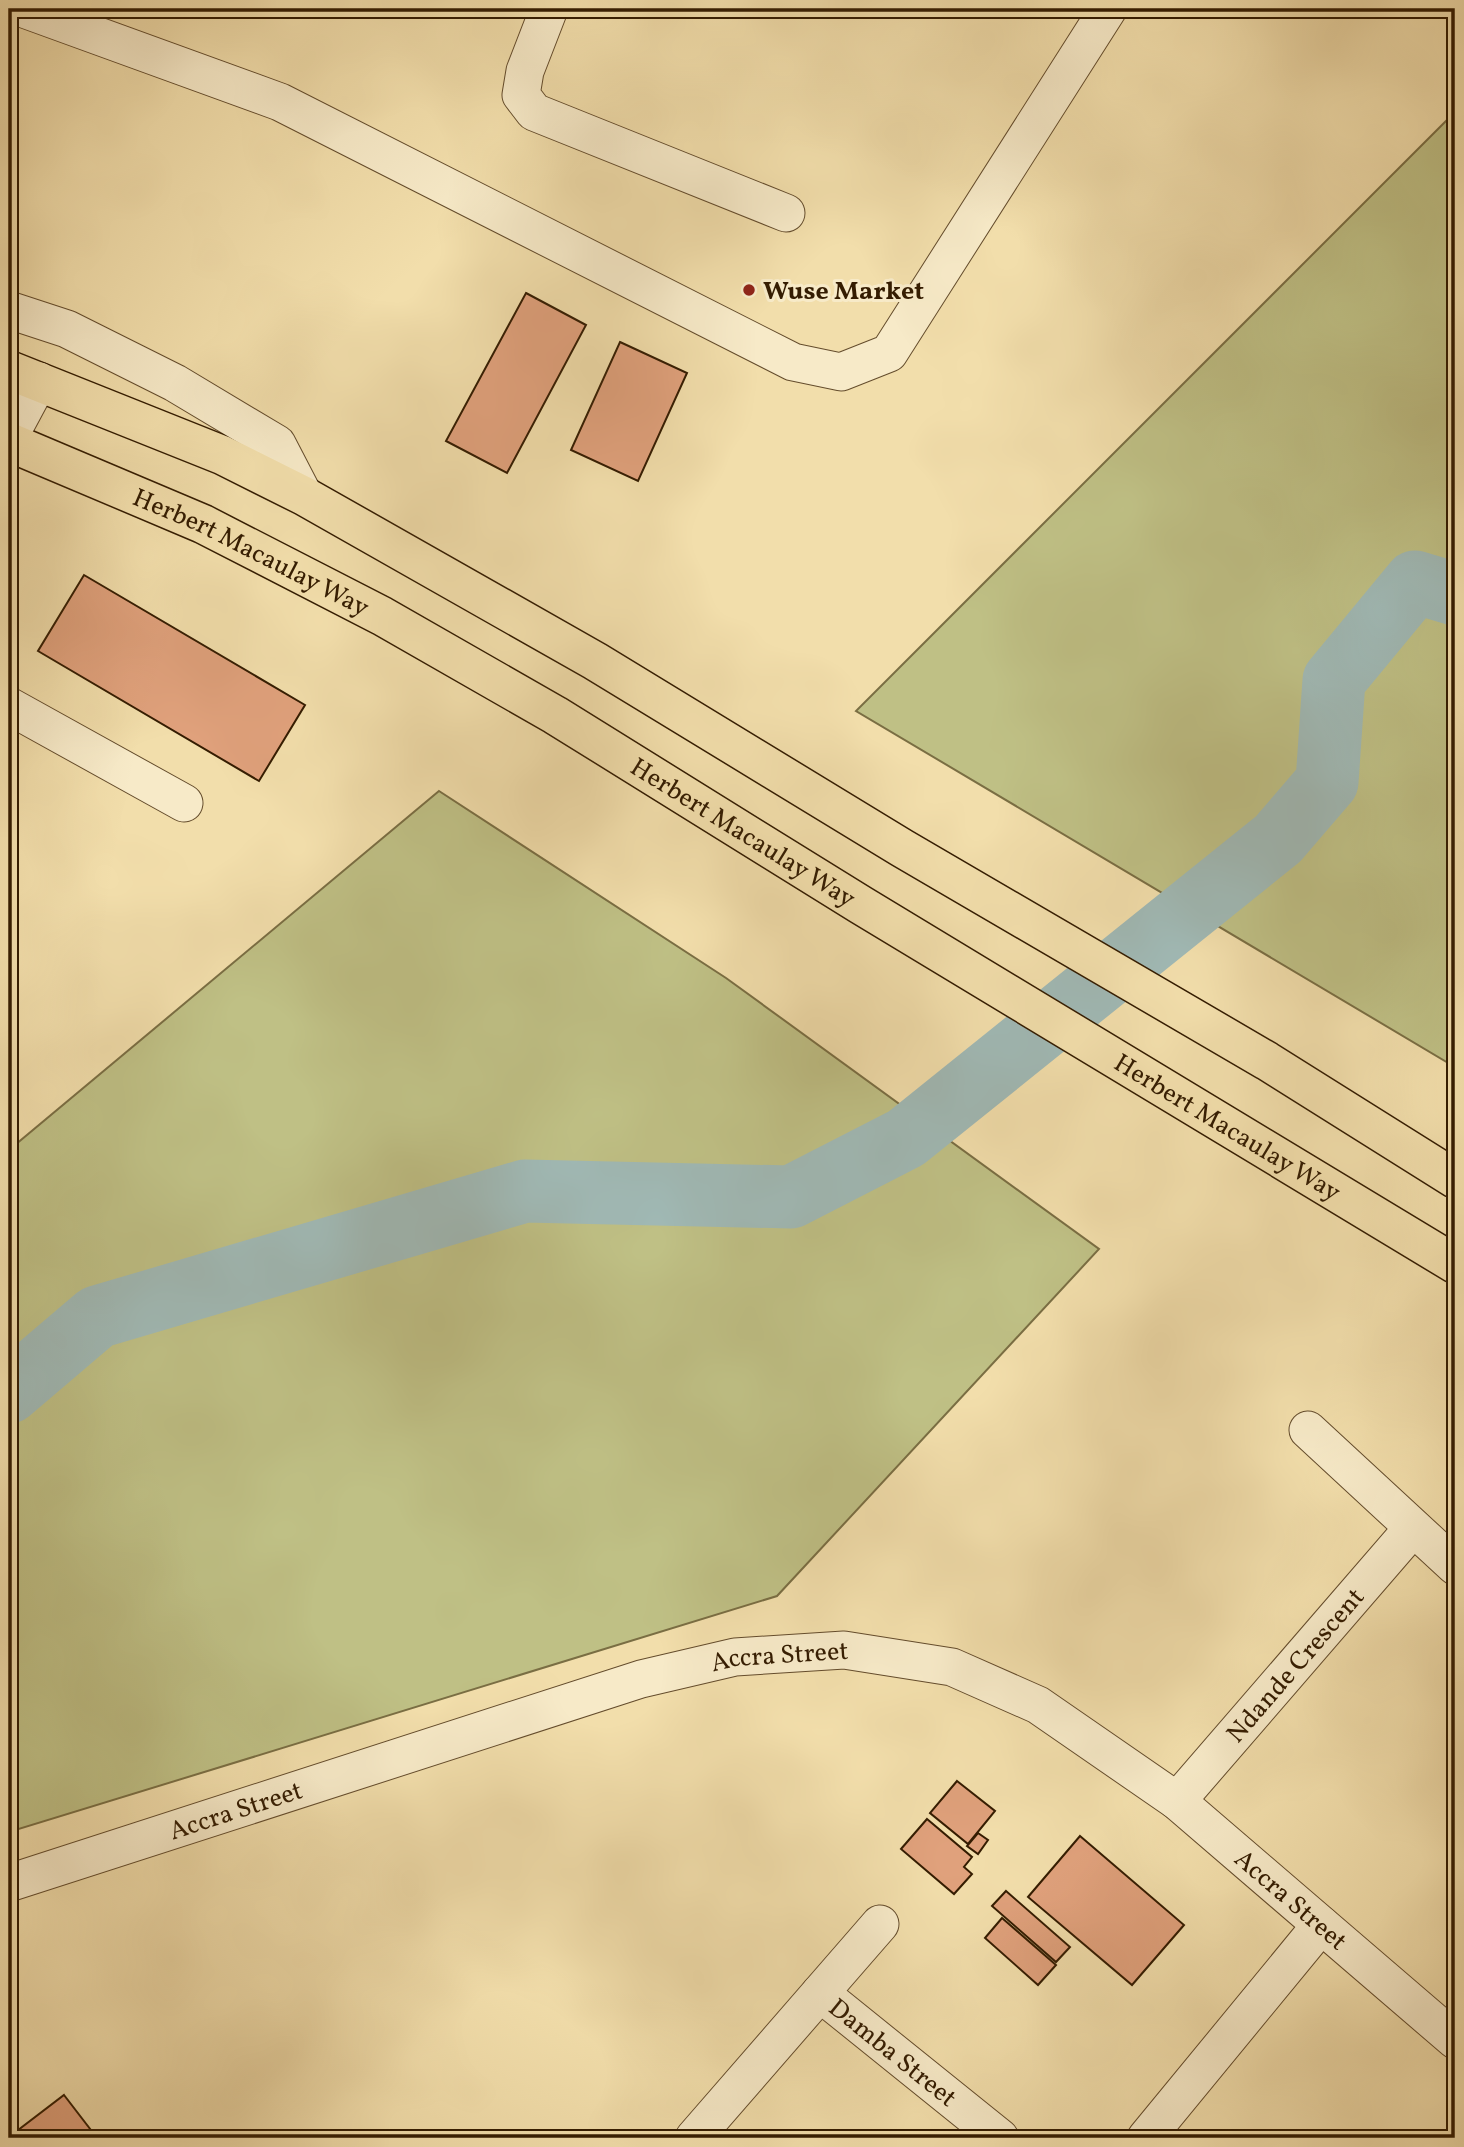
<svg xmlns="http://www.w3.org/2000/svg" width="1464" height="2147" viewBox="0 0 1464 2147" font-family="Vollkorn,serif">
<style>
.green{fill:#bfc085;stroke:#7a6e43;stroke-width:2}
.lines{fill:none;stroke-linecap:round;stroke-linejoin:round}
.river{stroke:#a0b9b5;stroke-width:63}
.building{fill:#e0a17c;stroke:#341c01;stroke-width:2}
.minor-casing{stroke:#644c2c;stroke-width:39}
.major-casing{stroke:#341c01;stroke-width:41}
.minor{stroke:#f7eac8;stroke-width:37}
.major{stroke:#f2deab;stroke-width:38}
.poi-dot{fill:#8f2418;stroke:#f7eac8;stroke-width:2.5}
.labels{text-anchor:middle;stroke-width:6;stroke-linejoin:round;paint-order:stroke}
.poi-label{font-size:26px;font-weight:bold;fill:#341c01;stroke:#f7eac8;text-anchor:start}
.street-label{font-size:26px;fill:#341c01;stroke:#f7eac8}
</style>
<rect width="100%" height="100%" fill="#f2deab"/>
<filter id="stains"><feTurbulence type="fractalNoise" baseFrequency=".00286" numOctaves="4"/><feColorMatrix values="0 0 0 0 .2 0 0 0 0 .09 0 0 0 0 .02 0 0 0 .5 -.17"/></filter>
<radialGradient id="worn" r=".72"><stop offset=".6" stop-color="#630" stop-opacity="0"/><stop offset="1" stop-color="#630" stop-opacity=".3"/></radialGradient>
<path class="green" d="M1455,112V1067L856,711Z
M439,791L726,978L1099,1249L777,1596L9,1832V1150Z"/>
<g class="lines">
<path class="river" d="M9,1392L97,1317L525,1191L791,1197L906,1138L1278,839L1327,782L1334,680L1415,582L1455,594"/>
</g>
<path class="building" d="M526,293L586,325L507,473L446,441Z
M620,342L687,373L638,481L571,450Z
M84,575L305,705L259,781L38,651Z
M957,1781L995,1811L968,1844L930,1813Z
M927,1819L972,1857L964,1867L972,1874L954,1894L901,1849Z
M978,1833L988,1840L978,1854L967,1846Z
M1080,1836L1184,1925L1132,1985L1028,1897Z
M1006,1891L1070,1947L1056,1962L992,1906Z
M1002,1918L1056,1965L1038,1985L985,1938Z
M64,2095L97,2138H9V2137Z"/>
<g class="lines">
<defs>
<g id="minor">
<path d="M24,9L280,102L793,362L841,372L889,353L1108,9"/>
<path d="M549,9L525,71L521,95L534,112L786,213"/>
<path d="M9,310L67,329L175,383L277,444L304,496"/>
<path d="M9,437L39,381"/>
<path d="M9,706L184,803"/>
<path d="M1308,1430L1455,1566"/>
<path id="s1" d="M1177,1801L1413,1528"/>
<path id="s2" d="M9,1883L641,1679L735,1657L844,1650L952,1667L1038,1705L1177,1801L1455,2040"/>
<path id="s3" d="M820,1993L1000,2138"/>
<path d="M694,2138L880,1924"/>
<path d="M1146,2138L1321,1925"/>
</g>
<g id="major">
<path d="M9,370L222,455L304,496L595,661L902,848L1267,1061L1455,1179"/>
<path id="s4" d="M9,442L203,524L382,616L555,715L861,905L1455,1264"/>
</g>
</defs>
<use href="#minor" class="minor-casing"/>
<use href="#major" class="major-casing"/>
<use href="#minor" class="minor"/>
<use href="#major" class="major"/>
</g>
<circle class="poi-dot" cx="749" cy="290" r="7"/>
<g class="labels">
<g class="poi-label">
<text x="763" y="299">Wuse Market</text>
</g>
<g class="street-label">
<text dy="9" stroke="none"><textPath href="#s4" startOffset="266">Herbert Macaulay Way</textPath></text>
<text dy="9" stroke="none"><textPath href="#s4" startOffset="833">Herbert Macaulay Way</textPath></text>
<text dy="9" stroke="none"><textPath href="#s4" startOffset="1400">Herbert Macaulay Way</textPath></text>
<text dy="9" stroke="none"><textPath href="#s2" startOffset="805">Accra Street</textPath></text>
<text dy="9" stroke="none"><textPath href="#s1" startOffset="180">Ndande Crescent</textPath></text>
<text dy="9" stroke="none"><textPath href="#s2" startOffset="238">Accra Street</textPath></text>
<text dy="9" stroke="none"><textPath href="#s2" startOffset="1393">Accra Street</textPath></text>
<text dy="9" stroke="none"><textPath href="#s3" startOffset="94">Damba Street</textPath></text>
</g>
</g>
<rect width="1464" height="2147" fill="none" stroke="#f2deab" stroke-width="35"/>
<rect x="10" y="10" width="1443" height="2126" fill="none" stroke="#341c01" stroke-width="3.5"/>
<rect x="18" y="18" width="1429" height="2112" fill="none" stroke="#341c01" stroke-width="2"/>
<rect width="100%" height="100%" filter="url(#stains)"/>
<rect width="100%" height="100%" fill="url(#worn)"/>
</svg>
